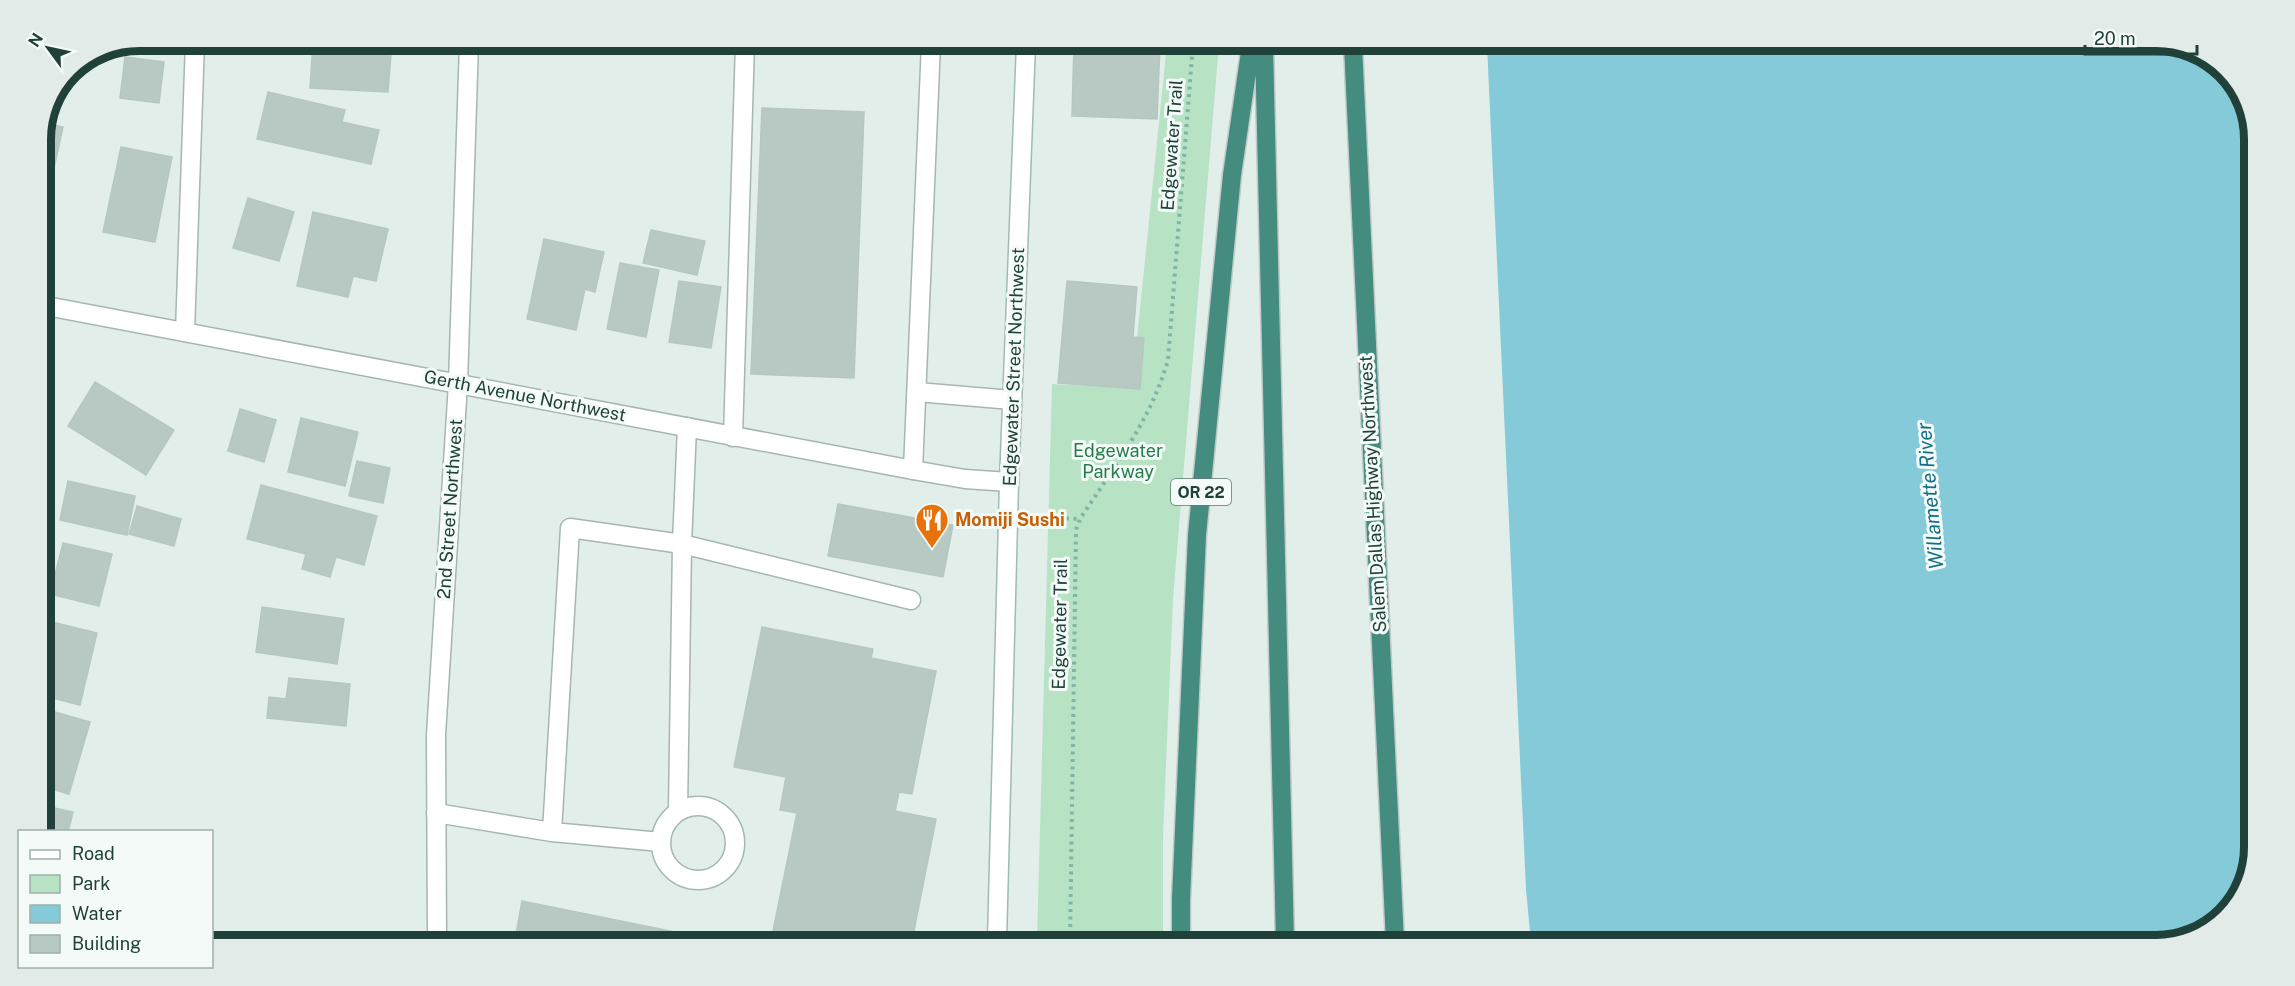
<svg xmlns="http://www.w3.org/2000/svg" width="2295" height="986" viewBox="0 0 2295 986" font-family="'Public Sans',sans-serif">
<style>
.green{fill:#b8e2c4}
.water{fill:#84cad9}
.building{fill:#b7c9c2;stroke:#b4c8c0;stroke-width:1.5}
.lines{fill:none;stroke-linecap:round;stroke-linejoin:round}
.service-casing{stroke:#a4b7b1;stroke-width:21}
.minor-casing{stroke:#a4b7b1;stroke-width:21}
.secondary-casing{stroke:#9fbbb2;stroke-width:21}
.trunk-casing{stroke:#c1cac8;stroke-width:21}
.path{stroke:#7fb5a5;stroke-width:4;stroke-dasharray:3 4.5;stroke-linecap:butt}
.service{stroke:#fff;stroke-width:18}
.minor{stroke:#fff;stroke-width:18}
.secondary{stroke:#fff;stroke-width:18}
.trunk{stroke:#448d7e;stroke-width:18}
.labels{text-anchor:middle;stroke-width:6;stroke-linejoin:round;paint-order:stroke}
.shield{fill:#f3faf7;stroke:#5f7872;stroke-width:1.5}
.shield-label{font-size:16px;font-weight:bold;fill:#204139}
.street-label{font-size:18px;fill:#204139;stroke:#f3faf7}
.park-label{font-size:18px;fill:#257d49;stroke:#f3faf7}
.food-label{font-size:18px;font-weight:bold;fill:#c56008;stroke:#f3faf7;text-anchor:start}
.water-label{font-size:20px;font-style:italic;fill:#126f85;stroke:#f3faf7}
.rim{fill:none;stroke:#204139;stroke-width:8}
</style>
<rect width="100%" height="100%" fill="#e2eee9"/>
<path class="green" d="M1167,44H1219L1173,599L1163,837V942L1037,941L1052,384L1132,388Z"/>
<path class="water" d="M1487,45L2193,48L2234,79L2254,133L2247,884L2211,929L2156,945L1531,943L1526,889Z"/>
<path class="building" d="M330,41H392L388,92L310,88L313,43L329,44Z
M1074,44H1160L1157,119L1072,116Z
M125,57L164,62L159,103L120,98Z
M268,92L345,110L342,122L379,130L371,164L257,139Z
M762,108L864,112L854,378L751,374Z
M45,123L63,127L41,227V133Z
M121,147L172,157L155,242L103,232Z
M248,198L294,212L279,261L233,248Z
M313,212L388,229L376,281L353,276L348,297L297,286Z
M651,230L705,241L697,275L643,263Z
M544,239L604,252L595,292L585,289L576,330L527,319Z
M620,263L659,270L646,337L607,329Z
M679,281L721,287L711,348L669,342Z
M1067,281L1137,287L1133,337L1144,338L1140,389L1058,383Z
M95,382L174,430L146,475L68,426Z
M240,409L276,420L264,462L228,451Z
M301,418L358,432L345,486L288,472Z
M357,461L390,468L383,503L349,496Z
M68,481L135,496L127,535L60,520Z
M261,485L377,516L364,565L336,557L330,577L302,569L306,554L247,539Z
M838,504L953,525L943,577L828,556Z
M137,506L181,519L174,546L129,534Z
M63,543L112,554L99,606L50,594Z
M262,607L344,619L337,664L256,652Z
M52,622L97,633L80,705L41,695V669Z
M762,627L873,649L871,658L936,671L912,794L899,792L895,811L936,819L912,941H771L797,813L780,810L786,777L734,767Z
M289,678L350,684L346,726L267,718L269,697L286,699Z
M41,708L90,722L69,794L41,786Z
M41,805L73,812L68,832H41Z
M522,901L700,937L699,940H515Z"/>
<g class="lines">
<defs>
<path id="service" d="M185,332L195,41
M917,392L1012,400
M733,437L745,43
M913,470L931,43
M661 843a37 37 0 1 1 74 0a37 37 0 1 1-74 0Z
M678,811L682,544L687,427
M436,813L552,832L661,842
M552,832L570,528L682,544L911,600"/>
<path id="minor" d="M41,305L913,470L965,479L1009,482
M437,939L436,735L458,383L469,42"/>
<path id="secondary" d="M997,941L1009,482L1026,44"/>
<path id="trunk" d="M1264,45L1285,942
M1353,45L1395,943
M1181,942V899L1197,535L1232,175L1251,45"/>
</defs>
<use href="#service" class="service-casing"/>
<use href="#minor" class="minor-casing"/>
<use href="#secondary" class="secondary-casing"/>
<use href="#trunk" class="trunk-casing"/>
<path class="path" d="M1036,517L1080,519
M1070,942L1076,530L1080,519C1114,467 1151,420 1168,360L1193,44"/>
<use href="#service" class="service"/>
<use href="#minor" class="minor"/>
<use href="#secondary" class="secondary"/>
<use href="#trunk" class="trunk"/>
</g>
<defs>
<symbol id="restaurant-pin" viewBox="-11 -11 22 30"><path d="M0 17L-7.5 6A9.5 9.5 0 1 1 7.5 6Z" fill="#e8710a" stroke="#f3faf7"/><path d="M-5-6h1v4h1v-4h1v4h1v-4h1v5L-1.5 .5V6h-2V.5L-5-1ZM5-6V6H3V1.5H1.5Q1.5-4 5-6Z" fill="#fff"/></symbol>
</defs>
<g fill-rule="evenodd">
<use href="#restaurant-pin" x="913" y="501" width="38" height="52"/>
</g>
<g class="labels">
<rect class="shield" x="1171" y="479" width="60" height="26" rx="4.5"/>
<g class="shield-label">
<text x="1201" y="498">OR 22</text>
</g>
<g class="street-label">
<text transform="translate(1172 145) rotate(-86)" y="6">Edgewater Trail</text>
<text transform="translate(1014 367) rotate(-88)" y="6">Edgewater Street Northwest</text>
<text transform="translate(525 396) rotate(11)" y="6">Gerth Avenue Northwest</text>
<text transform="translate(1373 494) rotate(-93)" y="6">Salem Dallas Highway Northwest</text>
<text transform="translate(450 509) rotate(-86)" y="6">2nd Street Northwest</text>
<text transform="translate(1060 624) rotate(-89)" y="6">Edgewater Trail</text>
</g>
<g class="park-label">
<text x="1118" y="457">Edgewater<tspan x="1118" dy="21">Parkway</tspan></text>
</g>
<g class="food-label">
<text x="955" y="526">Momiji Sushi</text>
</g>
<g class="water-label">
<text transform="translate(1930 496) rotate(-95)" y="7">Willamette River</text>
</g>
</g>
<path d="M0 0H2295V986H0ZM139 51H2156A88 88 0 0 1 2244 139V847A88 88 0 0 1 2156 935H139A88 88 0 0 1 51 847V139A88 88 0 0 1 139 51Z" fill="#e2ebe8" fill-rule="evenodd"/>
<path class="rim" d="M139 51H2156A88 88 0 0 1 2244 139V847A88 88 0 0 1 2156 935H139A88 88 0 0 1 51 847V139A88 88 0 0 1 139 51Z"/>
<rect x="18" y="830" width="195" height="138" fill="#f3faf7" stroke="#9fb0ab" stroke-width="1.5"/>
<rect x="30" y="850" width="30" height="9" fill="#ffffff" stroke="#9fb0ab" stroke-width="1.5"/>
<text x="72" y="860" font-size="18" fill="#204139">Road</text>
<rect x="30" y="875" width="30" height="18" fill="#b8e2c4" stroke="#9fb0ab" stroke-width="1.5"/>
<text x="72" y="890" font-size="18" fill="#204139">Park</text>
<rect x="30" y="905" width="30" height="18" fill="#84cad9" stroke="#9fb0ab" stroke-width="1.5"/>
<text x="72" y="920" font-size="18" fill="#204139">Water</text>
<rect x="30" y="935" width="30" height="18" fill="#b7c9c2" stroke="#9fb0ab" stroke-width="1.5"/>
<text x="72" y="950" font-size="18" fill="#204139">Building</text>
<g transform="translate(48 48) rotate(303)" stroke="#f3faf7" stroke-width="4.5" paint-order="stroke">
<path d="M0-4.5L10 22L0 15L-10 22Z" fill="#204139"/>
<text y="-9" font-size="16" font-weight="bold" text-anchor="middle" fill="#204139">N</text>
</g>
<path d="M2085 45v9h112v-9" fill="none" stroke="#204139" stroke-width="3"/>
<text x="2094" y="45" font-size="18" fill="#204139" stroke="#f3faf7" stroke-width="4.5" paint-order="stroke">20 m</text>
</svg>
